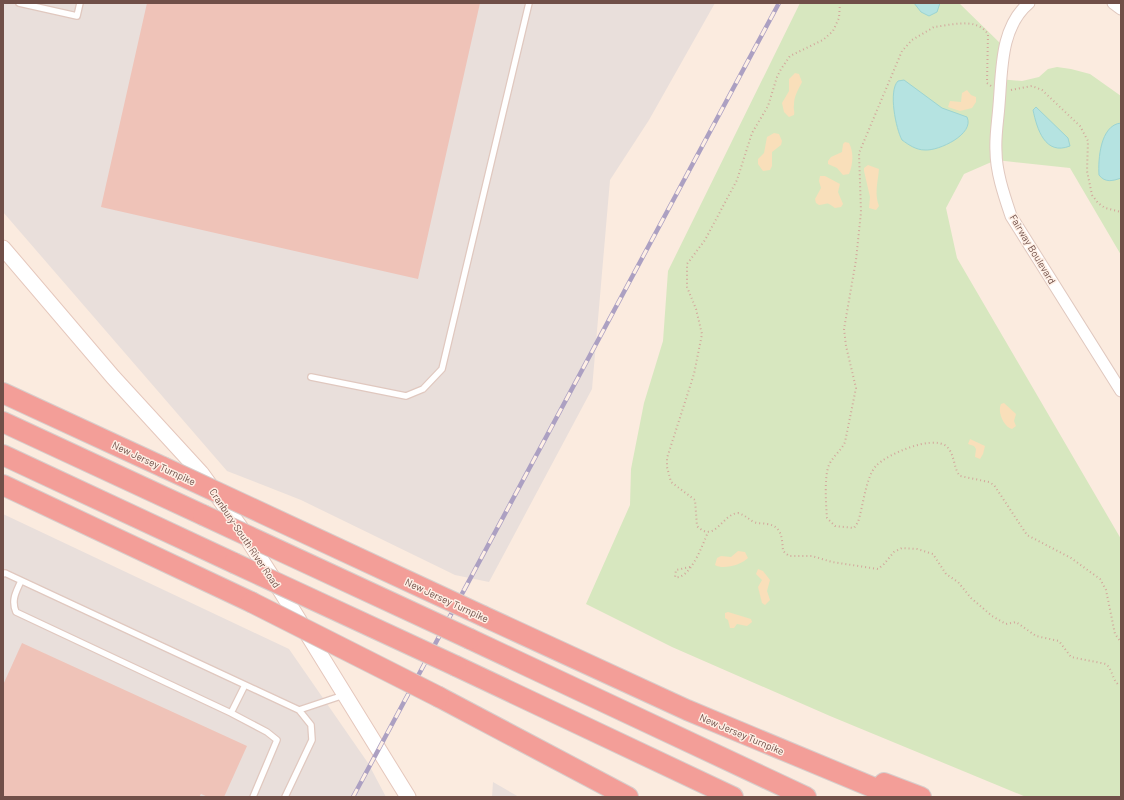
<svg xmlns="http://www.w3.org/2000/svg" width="1124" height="800" viewBox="0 0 1124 800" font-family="Barlow,sans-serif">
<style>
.industrial{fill:#e9dfdb}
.green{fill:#d7e7bf}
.sand{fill:#f9dfba}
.water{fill:#b5e3e1;stroke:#9cd4d2}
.building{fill:#efc3b8}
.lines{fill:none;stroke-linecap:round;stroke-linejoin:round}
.service-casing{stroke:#e0c8bf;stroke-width:8}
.minor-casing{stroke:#e0c8bf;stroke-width:13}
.secondary-casing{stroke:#e5c7bc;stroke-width:17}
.motorway-casing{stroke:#d7cecc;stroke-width:22}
.path{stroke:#d3a79c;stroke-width:2;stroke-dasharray:1 3;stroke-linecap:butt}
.service{stroke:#fff;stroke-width:5.5}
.minor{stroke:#fff;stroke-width:11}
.secondary{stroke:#fff;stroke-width:15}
.motorway{stroke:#f39e98;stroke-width:20}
.rail-casing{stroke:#aca0c2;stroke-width:4.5}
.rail{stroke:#feefe5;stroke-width:3;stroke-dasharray:9;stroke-linecap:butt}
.motorway-bridge-casing{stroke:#d7cecc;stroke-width:22;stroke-linecap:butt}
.motorway-bridge{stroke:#f39e98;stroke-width:20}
.labels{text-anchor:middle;stroke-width:3;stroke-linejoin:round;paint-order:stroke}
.street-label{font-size:10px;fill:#704f48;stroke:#feefe5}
</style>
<rect width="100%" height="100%" fill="#fbebdf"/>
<path class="industrial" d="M3,3H715L649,120L610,180L592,389L489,582L455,575L301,500L227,471L3,212Z
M3,514L289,649L368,763L386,797H3Z
M493,782L519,797H492Z"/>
<path class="green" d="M800,3H959L1002,45L999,79L1022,81L1039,77L1048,69L1057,67L1071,69L1090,74L1121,96V255L1070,168L996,160L964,174L946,208L957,258L1121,539V797H1026L830,716L672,647L586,604L630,505L631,469L644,403L663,341L668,271Z"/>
<path class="sand" d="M795,73L799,74L802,82C798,90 794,96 794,105C793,109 795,111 794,115L789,117L784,112L782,103L789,91V79Z
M967,90L971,95L976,97V102L972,108L960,111L948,107L950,101L961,102L962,93Z
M774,133L779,134L782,141L781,145L772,152V166L770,170L763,171L758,164V159L764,153L767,137Z
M845,142L849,143C854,152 853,165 849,174L843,175L837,168L828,164V161L831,157L842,152L843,144Z
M868,165L879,169C878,182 874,193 879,206L876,210L869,208L870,197L864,171V168Z
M820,176H825L840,184L838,192L843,204L841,207L835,208C825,201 830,204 819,205L816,203L815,199L821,188L819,181Z
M1004,403L1016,414L1014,421L1016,426L1012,429C1004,427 997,412 1001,404Z
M970,439L985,446L983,454L980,459L975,457L976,449L974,446L968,444Z
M738,551L745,552L748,558C741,565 723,570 715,565L717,558L721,556L731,557Z
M758,569L763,571L770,580L767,591L770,600L765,605L762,603L758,587L762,580L756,574Z
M728,612L751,619L752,622L747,626L737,624L734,628H730L728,620L725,618V613Z"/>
<path class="water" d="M914,3H940L937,12L929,16L921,12Z
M904,80L942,108L967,117C975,134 939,151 925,150C916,150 909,145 902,140C896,129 888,91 898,81Z
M1036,107L1068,138L1070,146C1045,156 1037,129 1033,110Z
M1121,123V178C1113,181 1105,183 1099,175C1098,160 1100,125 1121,123Z"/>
<path class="building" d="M147,3H480L418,279L101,207Z
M22,643L247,746L224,797H208L201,794L199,797H3V685Z"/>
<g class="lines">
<defs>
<path id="service" d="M19,3L77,16L80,3
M311,377L406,396L423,389L442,369L529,3
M3,574L5,573L299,710L311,725L312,740L285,797
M21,581C16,592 11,600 16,612L231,713
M245,685L231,713L267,732L277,740L253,797
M299,710L344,695"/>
<path id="minor" d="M1029,3C1000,27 1002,71 999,105C998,120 995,136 996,151C996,172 1004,195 1011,216L1121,391
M1113,3L1121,9"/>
<path id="secondary" d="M3,248L113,377L201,473L240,527L279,588L408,797"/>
<path id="motorway" d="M3,393L163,467
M3,422L203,515
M3,455L234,563
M3,485L251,602
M483,616L687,710L896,797
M470,639L806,797
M456,666L733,797
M439,697L628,797
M884,783L921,797"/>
</defs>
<use href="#service" class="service-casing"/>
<use href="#minor" class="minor-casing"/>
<use href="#secondary" class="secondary-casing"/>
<use href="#motorway" class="motorway-casing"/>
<path class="path" d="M840,3L839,18L833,31L823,40L790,56L781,69L777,77L768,106L752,133L737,180L705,240L687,264V287L696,309L702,334L694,374L667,458V467L671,482L695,500L697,526C715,544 722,514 738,513C745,515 748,519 754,522C758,524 763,523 767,524C782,526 782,538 783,551L789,556H812L832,562L878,569L884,564L894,552L902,548L917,549L933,554L946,574L958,582L971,598L992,616L1006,624L1016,622L1036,636L1059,641L1071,657L1106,664C1113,670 1112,680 1119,685
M991,86L987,83L988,34C976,17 952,25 934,27L912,40L902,51L859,153L861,212L856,260L844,329L846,346L856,388L845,442C841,451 833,456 829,465C824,476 826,505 827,518L835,526L854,528L858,522C863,507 866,476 876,466C887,454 932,435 946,446C955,453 953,468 960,476L989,482L994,485L1027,535L1071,558L1100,579L1106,590L1115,634L1121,642
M1011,90L1032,86L1042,90L1080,126L1088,141L1087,171L1092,195L1098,203L1105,208L1121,212
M690,567L676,570L675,577C690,580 703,544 708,532"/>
<use href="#service" class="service"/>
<use href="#minor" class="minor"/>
<use href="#secondary" class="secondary"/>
<use href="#motorway" class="motorway"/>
<defs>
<path id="rail" d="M353,797L779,3"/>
</defs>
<use href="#rail" class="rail-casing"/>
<use href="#rail" class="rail"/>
<defs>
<path id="motorway-bridge" d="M163,467L483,616
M203,515L470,639
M234,563L456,666
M251,602L439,697"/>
</defs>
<use href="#motorway-bridge" class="motorway-bridge-casing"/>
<use href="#motorway-bridge" class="motorway-bridge"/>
</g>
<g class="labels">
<g class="street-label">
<text transform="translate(1033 249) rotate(59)" y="4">Fairway Boulevard</text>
<text transform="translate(154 463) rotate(25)" y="4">New Jersey Turnpike</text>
<text transform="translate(245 538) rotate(56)" y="4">Cranbury-South River Road</text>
<text transform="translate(447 600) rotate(25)" y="4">New Jersey Turnpike</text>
<text transform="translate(742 734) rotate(23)" y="4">New Jersey Turnpike</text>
</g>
</g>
<rect width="1124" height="800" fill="none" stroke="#704f48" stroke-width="8"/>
</svg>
